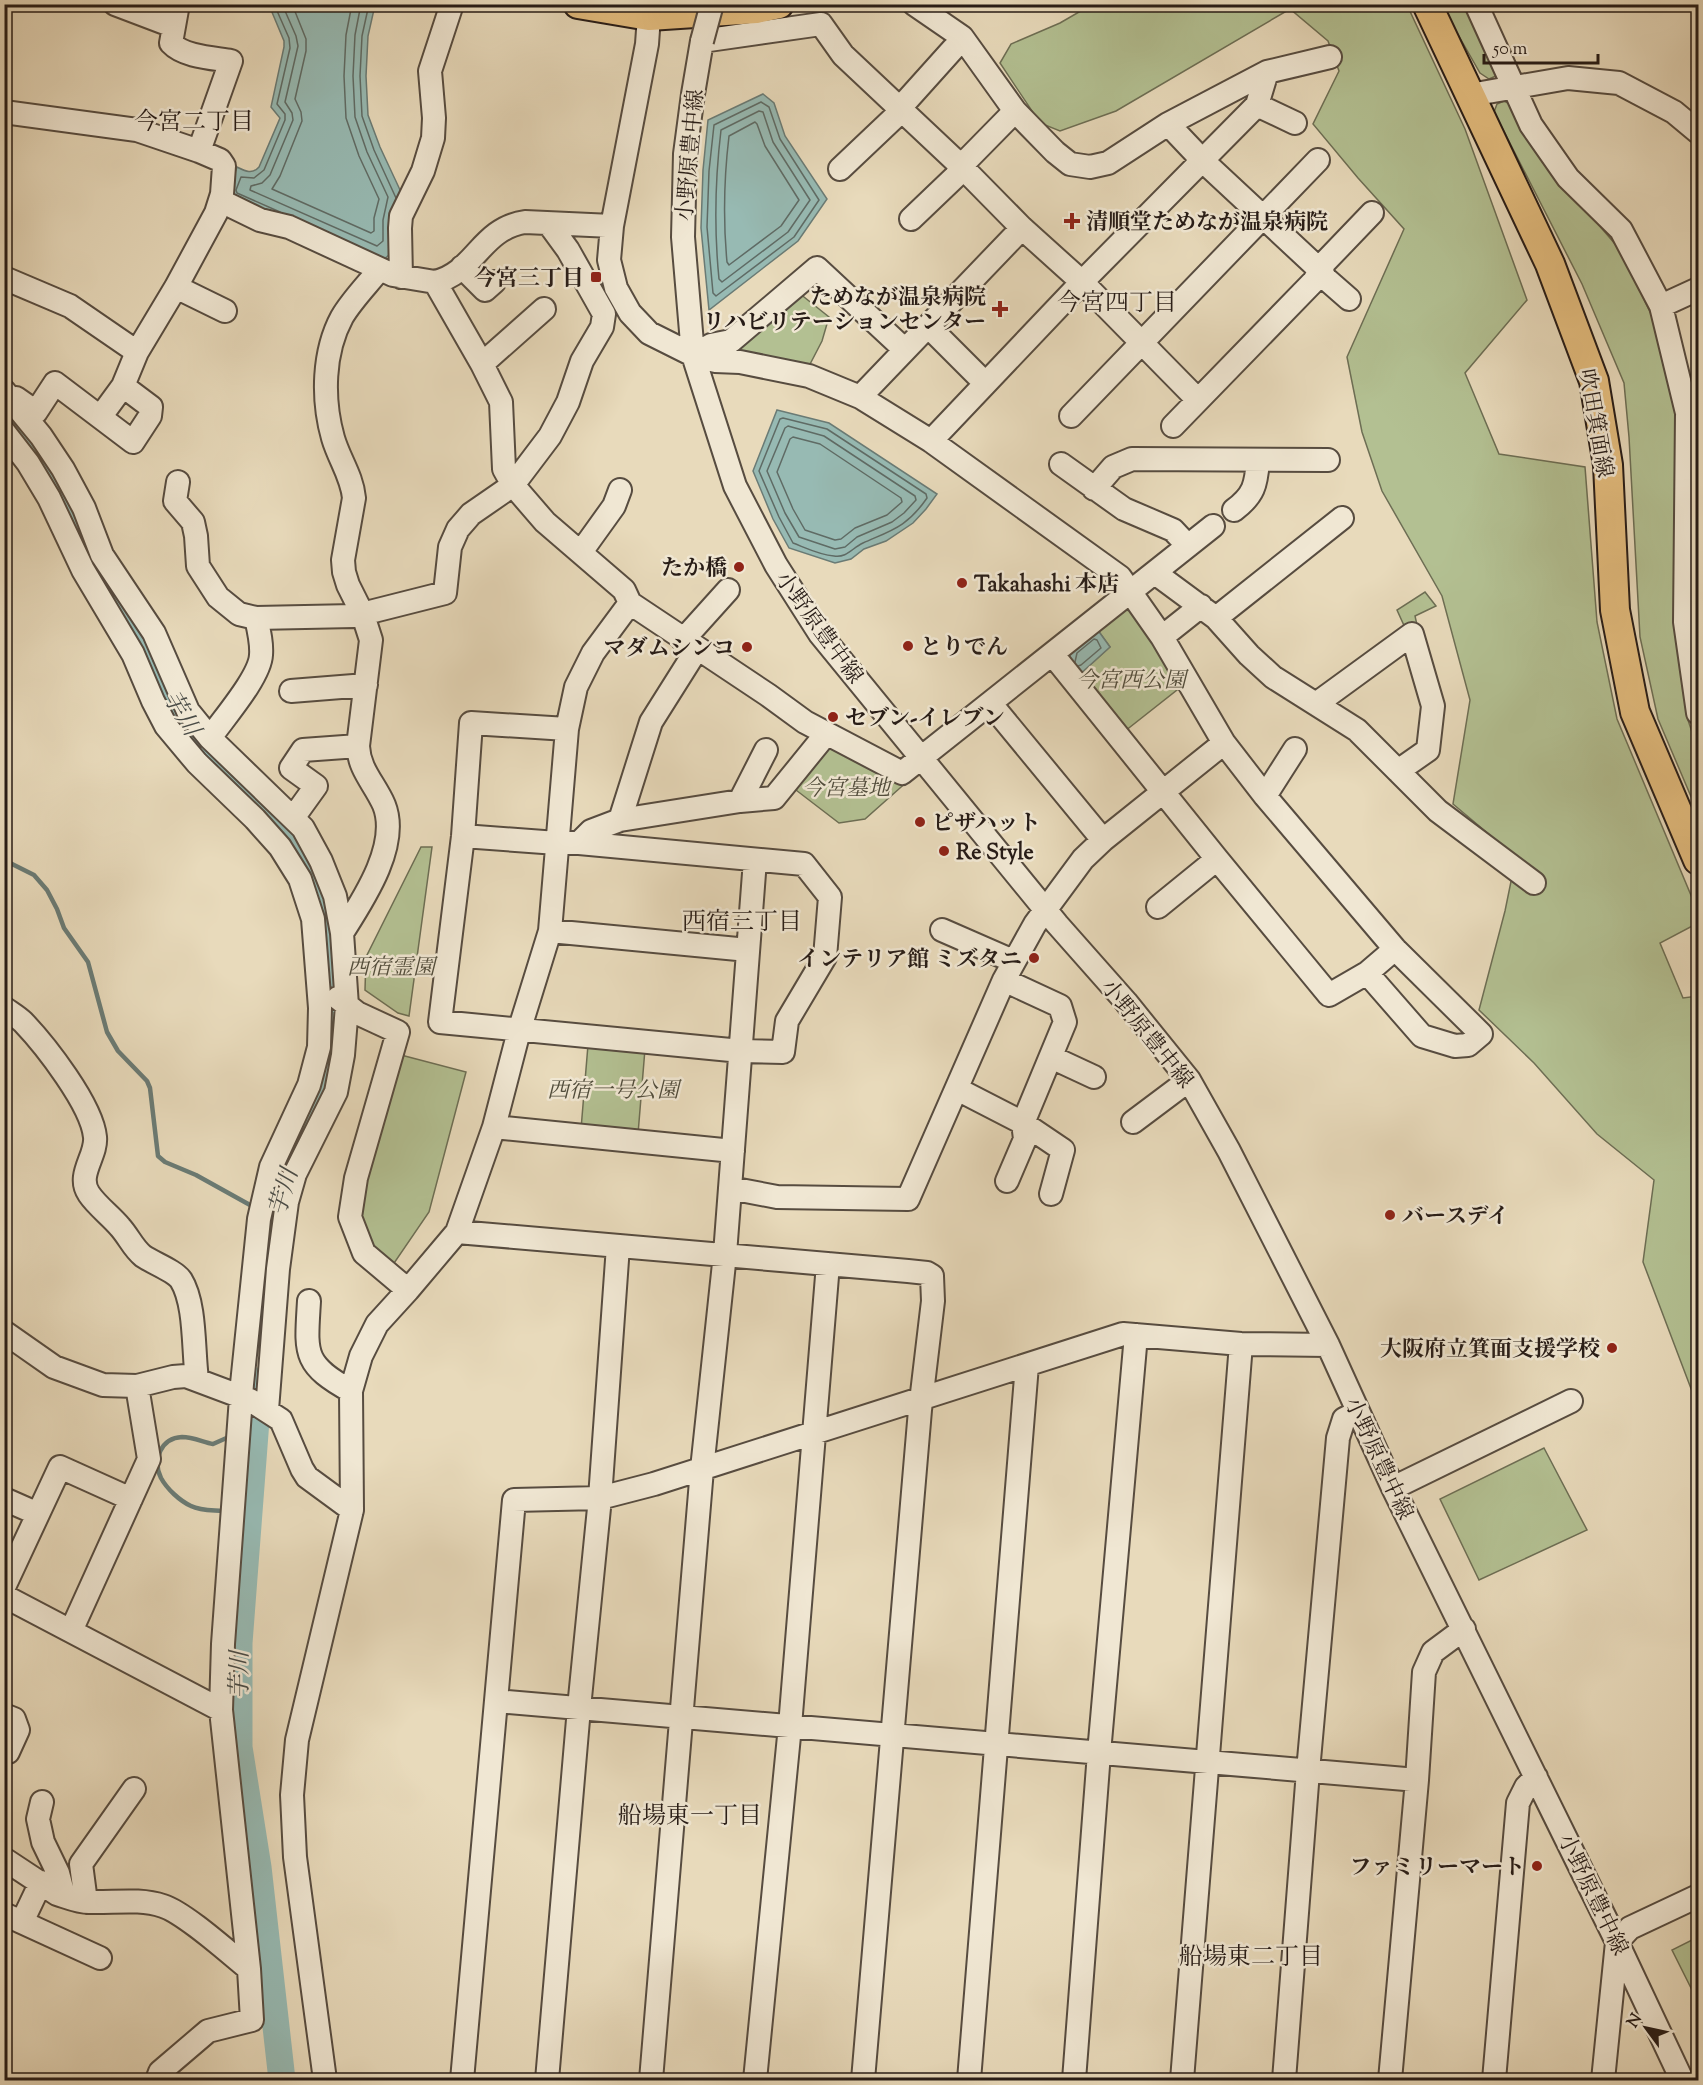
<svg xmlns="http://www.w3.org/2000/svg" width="1703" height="2085" viewBox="0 0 1703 2085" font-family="'Sorts Mill Goudy','Noto Serif JP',serif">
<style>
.green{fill:#b3c092;stroke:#6d6e54;stroke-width:1.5}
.water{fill:#97bab3;stroke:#6a7b75;stroke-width:1.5}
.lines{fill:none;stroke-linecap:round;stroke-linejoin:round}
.shore{stroke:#5f6b65;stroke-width:1.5}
.stream{stroke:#6a7b75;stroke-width:4.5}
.river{stroke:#97bab3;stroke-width:27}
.minor-casing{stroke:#574c40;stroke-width:26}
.major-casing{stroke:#271c17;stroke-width:32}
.minor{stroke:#f0e7d3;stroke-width:22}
.major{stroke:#e4bd7e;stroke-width:28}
.minor-bridge-casing{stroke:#574c40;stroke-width:26;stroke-linecap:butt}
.minor-bridge{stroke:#f0e7d3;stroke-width:22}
.poi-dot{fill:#8f2418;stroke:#f0e7d3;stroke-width:2}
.labels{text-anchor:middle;stroke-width:5;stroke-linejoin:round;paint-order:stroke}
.street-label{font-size:22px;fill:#271c17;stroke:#f0e7d3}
.poi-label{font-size:22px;font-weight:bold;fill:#271c17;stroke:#f0e7d3;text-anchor:start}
.park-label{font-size:22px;font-style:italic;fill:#514d3c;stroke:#f0e7d3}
.neighbourhood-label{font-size:24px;fill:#271c17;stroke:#f0e7d3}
.water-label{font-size:24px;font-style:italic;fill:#494b46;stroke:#f0e7d3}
</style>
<rect width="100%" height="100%" fill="#e8dabb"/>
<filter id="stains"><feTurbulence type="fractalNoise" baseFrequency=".00333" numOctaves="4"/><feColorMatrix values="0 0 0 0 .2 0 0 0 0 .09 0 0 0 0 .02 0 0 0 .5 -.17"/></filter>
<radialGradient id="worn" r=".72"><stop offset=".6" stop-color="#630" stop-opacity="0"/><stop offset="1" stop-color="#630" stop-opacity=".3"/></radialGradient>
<path class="green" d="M1091,5H1407L1465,129L1527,300L1465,373L1499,454L1585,467L1597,622L1617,719L1698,912V923L1660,943L1683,998L1698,996V1407L1643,1262L1654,1180L1597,1134L1534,1063L1479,1010L1505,911L1516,857L1453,804L1470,700L1442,596L1382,491L1362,432L1347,357L1404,229L1358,178L1313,124L1339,71L1328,41L1290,9L1116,111L1060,131L1040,123L1000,63L1011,44L1060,23Z
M1444,5H1468L1498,66L1496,76L1489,79L1480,73L1452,24Z
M1504,101L1512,105L1535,150L1621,251L1661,335L1675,409L1678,519L1675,633L1687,717L1698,750V813L1658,719L1640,637L1629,437L1624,383L1582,284L1494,112L1497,104Z
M799,293L829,317L822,341L807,370L736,356L733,347Z
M1425,592L1436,606L1415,616L1417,625L1407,632L1397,610Z
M1123,610L1136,611L1182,686L1125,731L1078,676L1110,647L1097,629Z
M831,741L909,780L865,819L839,823L792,787Z
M421,847H432L409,1016L398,1013L365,990L366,957Z
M588,1045L645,1049L638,1134L581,1129Z
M401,1055L466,1072L429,1212L388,1272L364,1253L356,1177Z
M1544,1448L1587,1530L1479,1580L1440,1499Z
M1698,1937V2002L1672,1950Z"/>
<path class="water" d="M269,5H375L368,36L366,76L368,115L380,147L401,192L390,254L381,262L227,195L237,167C245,171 252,175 259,167L280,118L271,107L284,47V41Z
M763,94L774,103L785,136L827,199L798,241L709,310L701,228L703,170L708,120Z
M777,410L829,423L937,494L926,509L913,523L886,541L864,549L851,559L835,563L789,548L773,519L753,471Z
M1097,629L1110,647L1078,676L1068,664L1071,650Z"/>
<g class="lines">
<path class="shore" d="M274,4L289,38L290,48L277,104L285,114V120L264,170L254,178L241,177L236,190L237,193L280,212
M282,4L296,36L298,46L285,102L292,113L293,120L270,175L262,183L251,186L250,190L377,246L383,241V220L388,197L367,152L355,117L353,76L355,35L361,4
M292,4L306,39V51L295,99L301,112L302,121L280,176L272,189L371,233L374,231V218L379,199L359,156L346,118L344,76L346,35L352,4
M369,4L362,36L360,76L362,116L374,150L396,198
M761,102L769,107L780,139L819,200L794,237L716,296L713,293L707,227L709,171L714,125Z
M759,111L763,112L773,142L810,200L788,232L722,282L719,279C714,229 715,180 721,130Z
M755,122L757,124L765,146L799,200L781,226L729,265L727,262C723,220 724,178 729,136Z
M783,418L827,429L926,494L927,498C907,527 892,530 863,543C852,548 847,558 834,556C820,555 806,548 793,543L779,517L759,471L780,419Z
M788,426L824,436L915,496L916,500L904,513L892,522L857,537L845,547L835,549L799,537L785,513L767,471L785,428Z
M793,437L820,444L901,498L902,502L887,515L855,528L841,539L835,540L805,530L793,509L777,472L790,439Z
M1075,662L1077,653L1094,639L1097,640L1101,648L1081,665L1078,666"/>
<path class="stream" d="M4,860L34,875L47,890L57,909L64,928L88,962L107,1032L118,1051L147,1081L150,1088L158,1156L165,1162L196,1175L250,1205
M252,1421L256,1418
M223,1511C213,1510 201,1511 191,1506C180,1501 167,1489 161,1478C152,1460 161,1438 182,1437C193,1437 203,1442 213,1444L231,1436
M240,1514L249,1515"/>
<path class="river" d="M4,408L46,464L79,525
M123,603C135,622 146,642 155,663C164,685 170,705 184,724C214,765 257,793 288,832C324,876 329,914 333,968C337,1025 336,1070 311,1123
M259,1381L239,1643V1747L258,1867L282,2080"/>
<defs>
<path id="minor" d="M115,4L173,26
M178,4L171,43C184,57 213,58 231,61L199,151
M914,4L962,37L1015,111L1055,152L1070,164L1090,167L1108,163L1168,124L1267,72L1330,57
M1476,4L1531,125L1568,178L1621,230L1661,306L1687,413L1685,622L1698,713
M649,16L647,44L612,226L609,260L616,288L630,313L649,333L693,355L715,361L740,362L809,376L860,397L931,441L1120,577L1162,637L1224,743L1265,796L1395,949L1481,1034L1468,1045L1455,1046L1422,1036L1367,973
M1470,95L1568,78L1619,83L1674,112L1698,132
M1257,105L1295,123
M4,112L137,130L199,151L220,160L224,166L222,194L216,213L176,287L137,352L123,386L101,416
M1168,124L1203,161L1321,271L1325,278L1349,299
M840,169L897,115L900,108L953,49
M221,201L260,220L289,227L393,275L435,282L482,364L501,402L504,469L513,485L545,522L624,590L630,603L768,695L805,722L902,773L1213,526
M911,219L956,176L961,166L1015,111
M462,267L485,290L494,282
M401,277L400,228L401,216L423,171L433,138L434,118L430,71L452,4
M4,278L70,306L137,352
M435,282C475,273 480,229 525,222L612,226
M176,287L225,311
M1661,306L1698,289
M928,326L985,383
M693,355L711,345L731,341L817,268L904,349
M482,364L544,309
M4,391L41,436L63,469L84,508L102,555L154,633L188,711L210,738L303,828L321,861L335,896L342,933L347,1006L343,1055L336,1092L295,1174L287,1202L278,1269L267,1410
M860,397L1022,228
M16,398L36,412L55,383L133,442L150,416L151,407L123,386
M1198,400L1082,282L1022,228L961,166L843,55L821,24L702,41L693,94L685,154L683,237L693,355L735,486L776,565L820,634L1057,924L1126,1002L1189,1080L1229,1151L1328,1345L1393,1488L1617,1942L1682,2080
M1071,416L1318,160
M1173,426L1314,281L1325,262L1372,213
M4,432L28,463L49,498L83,570L133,654L153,701L166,726L197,763L255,819L280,847L300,879L313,919L320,1008L319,1047L309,1085L271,1167L259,1219L242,1384L223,1644L221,1710L249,1969
M931,441L1082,282L1257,105L1267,72
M1061,464L1124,509L1173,530L1188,546
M178,482L175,501L193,522L196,536L198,566L218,597L239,614L256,618L354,616L445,593L450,547L458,529L471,514L513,485L550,436L568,402L582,361L602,327L604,314L568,250L549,224
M1094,489L1113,467L1132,459L1328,460
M1234,510C1254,495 1256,485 1258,461
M581,552L614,506L620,490
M1155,573L1216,618L1249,655L1273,677L1357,730L1438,811L1534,883
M1216,618L1342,518
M1162,637L1201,606
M683,640L728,590
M1053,655L1217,859L1329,995L1367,973L1395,949
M291,691L366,685
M991,704L1103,840
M1316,704L1412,634L1433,706L1428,750L1398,771
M210,738C223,719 260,677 261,655C262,643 259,631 256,618
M1265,796L1295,749
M740,801L766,750
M293,818L316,786L291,768L303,750L358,746
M620,820L651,722L697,649
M463,836L557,843H579L804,864L830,897L825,957L787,1021L783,1052L741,1051L440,1022L463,836L471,723L567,729
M579,843L591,831L620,820L740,801L774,798L826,734
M1158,907L1217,859
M942,930L1013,961
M550,931L748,950
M342,933C363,900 400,845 384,805C375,784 359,770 358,746L371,640L363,615L348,585L344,572L343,560L354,498C352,476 339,459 333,438C322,399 323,352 342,317C352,300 367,285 379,270
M1004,980L1060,1006L1065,1022L1023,1123L1025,1139L1007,1181
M338,998L357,1013L398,1032L356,1178L350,1217L364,1253L408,1290
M4,1008C11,1013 18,1017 23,1022C45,1045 92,1105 95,1137C97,1156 76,1175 89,1194C97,1206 111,1216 120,1227C129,1237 133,1248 143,1256C153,1263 175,1271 181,1280C196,1304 193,1351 197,1379
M1051,1057L1094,1077
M957,1089L1023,1123L1063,1150L1051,1194
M1133,1122L1189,1080
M494,1127L733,1151
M730,1188L777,1197L908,1199L1004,980L1035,924L1083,859L1103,840L1224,743
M457,1232L494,1127L519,1031L550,931L567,729L576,687L593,653L630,603
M309,1301C306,1353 302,1364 351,1391
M4,1332L54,1367L103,1385L137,1386L173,1377L186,1376L250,1400L281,1420L302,1469L307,1477L352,1510
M1393,1488L1571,1401
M4,1499L38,1514
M4,1587L60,1467L131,1499
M4,1596L221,1710
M71,1631L149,1459L137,1386
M496,1701L1417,1780
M4,1715L14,1719L18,1730L8,1752L4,1753
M42,1802L38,1819L43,1842L58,1873L64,1896
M4,1859L57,1894C67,1897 78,1902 89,1902C113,1903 139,1898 163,1906C185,1913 229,1953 249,1969L252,2020L208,2031L160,2072L157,2080
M86,1902L81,1864L134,1789
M4,1914L100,1958
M22,1922L41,1882
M325,2080L295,1857L292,1795L297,1740L352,1510L351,1391L361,1356L377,1324L408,1290L457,1232L908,1271L927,1273L932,1276L933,1301L920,1410L863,2080
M462,2080L514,1500L600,1498L654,1484L1123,1334L1241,1344L1328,1345
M547,2080L579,1708L600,1498L618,1246
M651,2080L702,1469L725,1254L755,860
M755,2080L790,1726L828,1264
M969,2080L1027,1365
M1074,2080L1099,1753L1136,1335
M1182,2080L1241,1344
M1284,2080L1308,1771L1338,1438L1344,1419L1358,1412
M1390,2080L1417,1780L1424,1672L1433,1652L1464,1629
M1494,2080L1518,1803L1526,1787L1536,1777
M1603,2080L1617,1942L1630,1928L1698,1896"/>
<path id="major" d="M578,4L649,16L756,9L779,4
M1427,4L1550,264L1594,381L1608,465L1615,610L1635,712L1698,860"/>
</defs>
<use href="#minor" class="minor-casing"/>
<use href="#major" class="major-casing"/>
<use href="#minor" class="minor"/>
<use href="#major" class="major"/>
<defs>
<path id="minor-bridge" d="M702,41L712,4"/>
</defs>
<use href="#minor-bridge" class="minor-bridge-casing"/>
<use href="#minor-bridge" class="minor-bridge"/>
</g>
<g class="poi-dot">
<path d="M1069 212h6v6h6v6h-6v6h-6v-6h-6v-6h6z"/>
<rect x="590" y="271" width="12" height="12" rx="3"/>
<path d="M997 300h6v6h6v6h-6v6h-6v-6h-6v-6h6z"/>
<circle cx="739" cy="567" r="6"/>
<circle cx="962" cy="583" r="6"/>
<circle cx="908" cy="646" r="6"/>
<circle cx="747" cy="647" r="6"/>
<circle cx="833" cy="717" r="6"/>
<circle cx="920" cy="822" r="6"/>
<circle cx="944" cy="851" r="6"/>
<circle cx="1034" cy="958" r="6"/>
<circle cx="1390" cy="1215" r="6"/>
<circle cx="1612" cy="1348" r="6"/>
<circle cx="1537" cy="1866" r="6"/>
</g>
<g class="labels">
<g class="street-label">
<text transform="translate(689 155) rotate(-85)" y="8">小野原豊中線</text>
<text transform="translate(1597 423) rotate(80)" y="8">吹田箕面線</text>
<text transform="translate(820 627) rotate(54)" y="8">小野原豊中線</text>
<text transform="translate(1148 1033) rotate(51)" y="8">小野原豊中線</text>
<text transform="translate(1380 1458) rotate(65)" y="8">小野原豊中線</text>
<text transform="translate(1594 1894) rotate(64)" y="8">小野原豊中線</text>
</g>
<g class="poi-label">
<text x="1086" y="229">清順堂ためなが温泉病院</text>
<text x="584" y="285" text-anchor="end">今宮三丁目</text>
<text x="986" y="304" text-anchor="end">ためなが温泉病院<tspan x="986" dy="25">リハビリテーションセンター</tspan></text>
<text x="727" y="575" text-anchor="end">たか橋</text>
<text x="974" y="591">Takahashi 本店</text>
<text x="920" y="654">とりでん</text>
<text x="735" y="655" text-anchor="end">マダムシンコ</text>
<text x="845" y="725">セブン-イレブン</text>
<text x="932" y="830">ピザハット</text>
<text x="956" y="859">Re Style</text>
<text x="1022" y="966" text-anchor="end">インテリア館 ミズタニ</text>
<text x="1402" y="1223">バースデイ</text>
<text x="1600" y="1356" text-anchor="end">大阪府立箕面支援学校</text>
<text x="1525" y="1874" text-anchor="end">ファミリーマート</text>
</g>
<g class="park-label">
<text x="1131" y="687">今宮西公園</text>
<text x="846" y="795">今宮墓地</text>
<text x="391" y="974">西宿霊園</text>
<text x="613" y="1097">西宿一号公園</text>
</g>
<g class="neighbourhood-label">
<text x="194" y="129">今宮二丁目</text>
<text x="1117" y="310">今宮四丁目</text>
<text x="742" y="929">西宿三丁目</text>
<text x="690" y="1823">船場東一丁目</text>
<text x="1251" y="1964">船場東二丁目</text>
</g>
<g class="water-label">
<text transform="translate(182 713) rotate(59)" y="8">芋川</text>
<text transform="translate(283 1192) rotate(-74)" y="8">芋川</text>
<text transform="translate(239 1675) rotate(-90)" y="8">芋川</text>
</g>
</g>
<rect width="1703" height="2085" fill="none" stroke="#e8dabb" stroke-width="24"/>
<rect x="6" y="6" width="1691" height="2073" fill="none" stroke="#271c17" stroke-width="3"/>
<rect x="12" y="12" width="1679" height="2061" fill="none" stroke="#271c17" stroke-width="1.5"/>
<g transform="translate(1646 2028) rotate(303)" stroke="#f0e7d3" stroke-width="4.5" paint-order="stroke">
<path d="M0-4.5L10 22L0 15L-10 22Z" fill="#271c17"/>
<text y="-9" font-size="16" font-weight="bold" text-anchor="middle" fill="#271c17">N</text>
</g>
<path d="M1484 54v9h114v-9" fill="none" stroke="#271c17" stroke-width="3"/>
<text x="1493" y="54" font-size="18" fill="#271c17" stroke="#f0e7d3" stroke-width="4.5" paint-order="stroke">50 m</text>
<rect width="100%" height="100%" filter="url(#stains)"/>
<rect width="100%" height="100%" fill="url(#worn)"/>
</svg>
